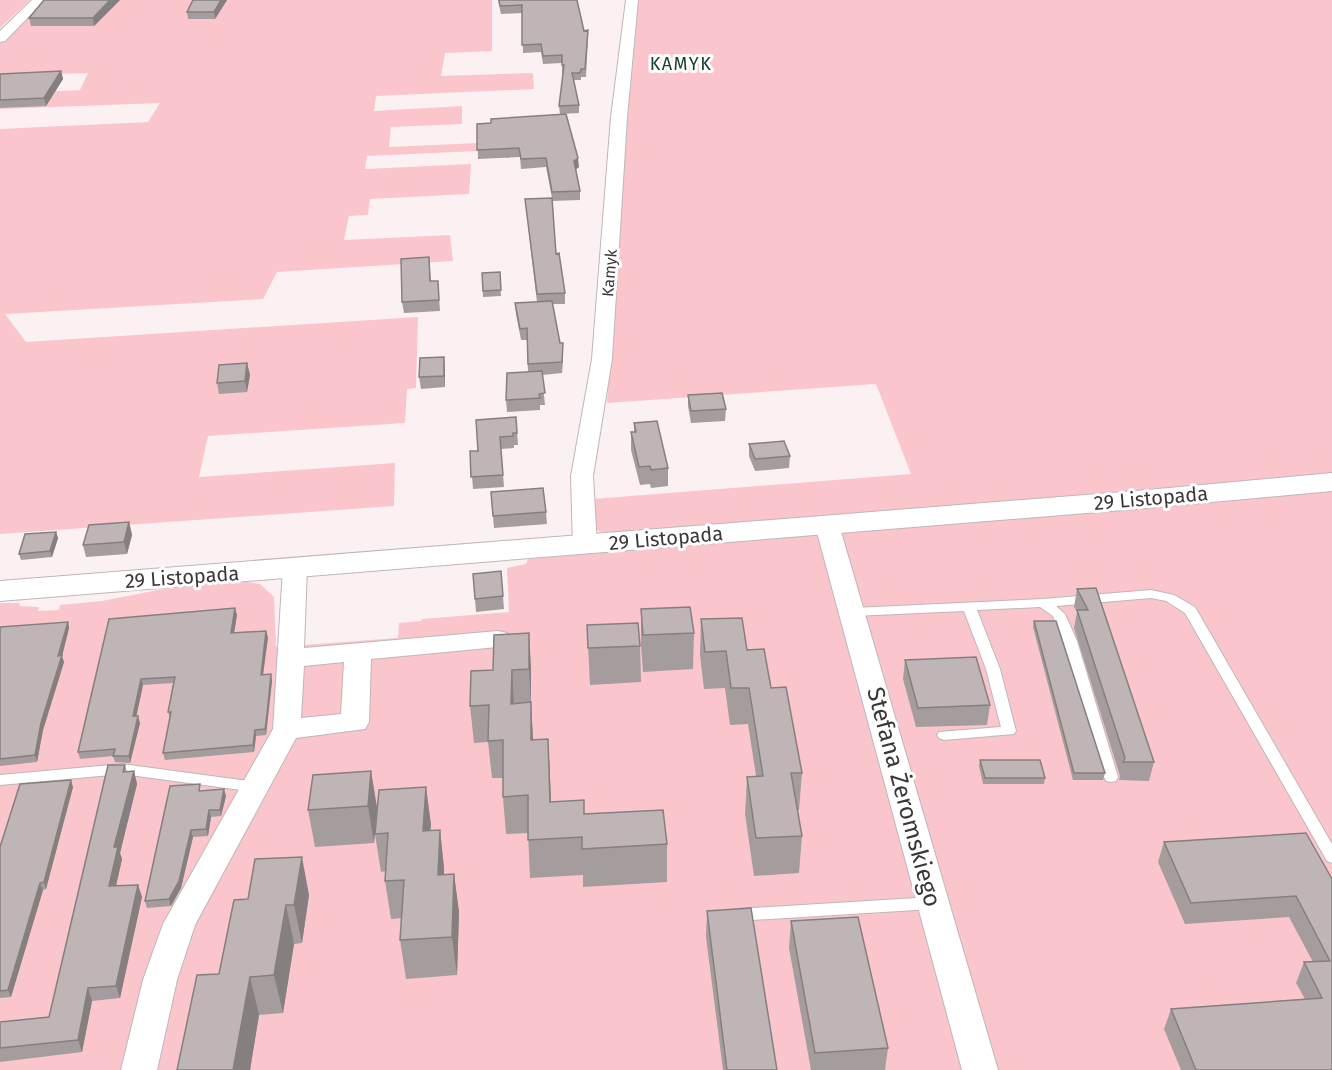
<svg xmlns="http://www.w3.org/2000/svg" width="1332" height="1070" viewBox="0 0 1332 1070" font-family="'Fira Sans',sans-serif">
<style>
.green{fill:#fac6cc}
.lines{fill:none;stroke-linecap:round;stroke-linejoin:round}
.service-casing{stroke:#c0b6b7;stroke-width:2}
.minor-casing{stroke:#c0b6b7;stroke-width:2}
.tertiary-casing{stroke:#c0b6b7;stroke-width:2}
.service{fill:#fff;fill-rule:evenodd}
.minor{fill:#fff;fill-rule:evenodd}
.tertiary{fill:#fff;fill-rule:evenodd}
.wall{fill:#a49c9d}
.shaded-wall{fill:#867f7f}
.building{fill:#bfb5b6;stroke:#867f7f;stroke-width:1.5}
.labels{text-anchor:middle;stroke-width:6;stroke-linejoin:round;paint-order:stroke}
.far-street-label{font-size:16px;fill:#3b3737;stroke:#fff}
.far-neighbourhood-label{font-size:18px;letter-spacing:1.5px;fill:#16402a;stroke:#fff}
.street-label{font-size:20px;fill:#3b3737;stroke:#fff}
.near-street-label{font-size:24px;fill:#3b3737;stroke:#fff}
</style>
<rect width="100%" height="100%" fill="#fcf1f2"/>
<path class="green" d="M0,0H30L0,28Z
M40,0H492V51L445,53L441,76L533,73L534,89L376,96L374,111L462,106V124L391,127L389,147L479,143V151L367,156L365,169L471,164L469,194L370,199L368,215L349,216L344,240L452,235H450L453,261L277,272L263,299L5,314L26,342L418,317L416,388L407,389L405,423L208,436L199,477L395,463L394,506L0,534V129L148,122L160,103L0,109V94L80,90L88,73L0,76V40Z
M636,0H1332V474L607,534L598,531L594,524L593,499L911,474L876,384L607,403L626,97Z
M1332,490V1070H0V603H20L19,606L39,607L38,611L59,610L60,605L102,601L163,589L247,582L260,584L274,597L276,647L398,638L399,623L421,621L422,619L509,612L507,568L526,564L528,559Z"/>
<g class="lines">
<defs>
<path id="service" d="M1151,590L1174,595L1195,607L1332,844V863L1327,861L1185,613L1166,601L1151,598L1056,606L1065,614L1077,641L1118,777L1116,781L1111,782L1106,781L1104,777L1063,641L1053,616L1040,607L977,610L1000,669L1016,731L1014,734L944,740L939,738L937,735L939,732L1001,727L986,669L964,611L853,616L847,612L853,608L1043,599Z
M122,764L256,782L261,783L263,787L261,791L256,792L122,774L0,785V775Z
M932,897L938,899L940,903L938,907L932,909L736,921L730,919L728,915L730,911L736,909Z"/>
<path id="minor" d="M32,0H45L5,41L0,42V31Z
M626,0H638L627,117L612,359L593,476L597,545L594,550L585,552L576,550L573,545L571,476L592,359L611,117Z
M827,518L835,520L839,525L998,1070H962L815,525L819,520Z
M295,561L304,563L307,568L304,648L498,631L507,633L511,639L507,645L498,647L371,659L369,722L365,729L296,738L195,925L177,980L157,1070H121L143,980L163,924L273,729L283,568L286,563ZM344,662L341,714L301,718L304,666Z"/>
<path id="tertiary" d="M1332,473V491L1136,509L0,601V581L1136,491Z"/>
</defs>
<use href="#service" class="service-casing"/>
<use href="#minor" class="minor-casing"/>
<use href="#tertiary" class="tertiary-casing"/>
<use href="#service" class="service"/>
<use href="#minor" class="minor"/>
<use href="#tertiary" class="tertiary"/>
</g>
<path class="wall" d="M120,0L94,26H31L29,18Z
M193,0H227L215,19H188L187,12Z
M498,0H577L584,31L588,30V38L586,77H581V80H574L579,105V113L560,114L559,106L563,73H562V63L543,64L541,52L523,53L522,13L501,14Z
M61,71L63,79L46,106L0,108V74Z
M477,124L579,167L576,169L580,191V200L552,201L556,254L565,293V304H552L560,343H563L562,373L542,375L545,405H540V410L507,412L506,400L528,372L527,340H521L516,314L515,303L537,302L525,199L552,198L546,167L521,169L520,157L478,159Z
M429,257L431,281H438L440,311L404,313L402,302Z
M500,272L501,296L483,297L482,273Z
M247,363L250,375L247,392L219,394L217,383Z
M445,369V387L421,389L419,377Z
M688,395L726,409L725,421L691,423L688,406Z
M516,417L518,445H514V448L501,449L504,487L473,489L470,451H478Z
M634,423L668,468V486L651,488L650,484L640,485L631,450V432H634Z
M749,444L790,456L789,468L755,471L749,456Z
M491,492L546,512L547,524L494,528Z
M129,522L132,535L127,554L86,557L83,545Z
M56,532L58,538L52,557L21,560L19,554Z
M501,571L504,609L476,612L473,574Z
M1096,588L1154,762L1149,781L1119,780L1120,776L1074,628L1077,612L1074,607L1077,589Z
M641,609L694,633L693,669L643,672L641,645Z
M237,615L234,633L268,637L263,675L272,681L266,735L256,736L254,752L165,760L163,753L170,719L168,712L173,683L143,685L136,716L140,723L130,763L115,762L113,756L80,759L78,752L109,619Z
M701,619L747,650L771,688L802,773L799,810H797L802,836L799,873L754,876L745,814L747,777L756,776L748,724L730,725L725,688L704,689L700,655Z
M1034,621L1105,773L1103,780H1073L1033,627Z
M68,622L69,628L62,656L64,662L43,730L37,762L0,766V627Z
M587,625L640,646L641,682L590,685Z
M529,633L531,669V706L533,740L548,739L551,802L667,844V882L583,887V875L530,878L528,833L506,834L503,797V778H492L488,742L474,743L470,706L493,670Z
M905,660L990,705L987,725L916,727L903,679Z
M980,760L1045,778L1044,784H983L979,766Z
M125,765L127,772L134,771L137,784L120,853L122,859L116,886L138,885L142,897L120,998L92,1001L82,1052L0,1062V1022L49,1017Z
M371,771L377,808L374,843L315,847L308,810Z
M73,787L46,889L43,890L11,997L0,998V847Z
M202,791L226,796L221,816L211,817L208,836L193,837L181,888L171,906L147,908L145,901Z
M431,824L430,831L440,830L444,868V874H454L459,912L457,975L406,979L400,940L402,918L391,919L385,881L386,871L381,872L375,834Z
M1164,842L1332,879V1070H1181L1164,1029L1171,1009L1305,999L1296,983L1304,962H1313L1289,917L1185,924L1158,862Z
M309,895L302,943L294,944L283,1013L259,1015L250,1070H177L219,974L234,900Z
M707,911L777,1070H723L706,937Z
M791,921L888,1048L885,1070H811L789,948Z"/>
<path class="shaded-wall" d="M110,0H120L94,26L93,18Z
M221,0H227L215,19L214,12Z
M61,71L63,79L46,106L44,98Z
M578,158L579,167L575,170L574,161Z
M563,343V354L562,373V362Z
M444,357L445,369V387L444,376Z
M247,363L250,375L247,392L245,381Z
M129,522L132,535L127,554L124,542Z
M56,532L58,538L52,557L50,551Z
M235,608L237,615L233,639L231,633Z
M68,622L69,628L62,656L64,662L43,730L37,762L35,755L41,723Z
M266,631L268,637L262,682L261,675Z
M529,633L531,669V706L529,669Z
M512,670L514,706L511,704Z
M271,674L272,681L266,735L265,729Z
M141,679L143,685L135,723L133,716Z
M531,702L533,739L534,777L531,740Z
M138,716L140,723L130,763L129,756Z
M255,730L256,736L254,752L253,745Z
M548,739L550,776L552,840L550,802Z
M134,771L137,784L120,853L122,859L113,899L109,886L114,847Z
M371,771L377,808L374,843L368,806Z
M71,780L73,787L46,889L44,882Z
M426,787L431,824L428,869L423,831Z
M224,789L226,796L221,816L220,810Z
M209,810L211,817L208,836L206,829Z
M191,830L193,837L181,888L171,906L169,899Z
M440,830L444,868L443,913L438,875Z
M302,857L309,895L302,943L294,905Z
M454,874L459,912L457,975L452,937Z
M40,883L43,890L11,997L8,990Z
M138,885L142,897L120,998L116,986Z
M286,905L294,944L283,1013L274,975Z
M250,977L259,1015L250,1070H233Z
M88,988L92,1001L82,1052L78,1040Z"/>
<path class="building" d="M44,0H110L93,18H29Z
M193,0H221L214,12H187Z
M499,0H577L584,31L588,30L585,69H581L580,73H572L579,105L559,106L564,65H562V55L543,56L541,44L522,45V5L500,6Z
M61,71L44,98L0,100V74Z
M566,114L578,158L574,161L580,191L552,192L546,158L521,159L519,148L477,150V124L491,123V119Z
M552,198L556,254L559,253L565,293L537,294L525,199Z
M429,257L430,281H438L439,300L402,302L401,259Z
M500,272L501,290L483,291L482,273Z
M552,301L560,343H563L562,362L528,364L527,328L520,329L515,303Z
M444,357V376L419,377L420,358Z
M247,363L245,381L217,383L219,365Z
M542,371L545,393L539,394L540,398L506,400L507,373Z
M722,393L726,409L691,411L688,395Z
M516,417L517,433H513V436L500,437L503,475L471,477L470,451H478L476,420Z
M657,421L668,468L651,470L650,466L639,467L631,432H636L634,423Z
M784,441L790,456L755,459L749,444Z
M543,488L546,512L493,516L491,492Z
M129,522L124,542L83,545L89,525Z
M56,532L50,551L19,554L25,534Z
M501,571L503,596L475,599L473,574Z
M1096,588L1154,762H1123L1125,758L1077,610H1088L1077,589Z
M690,607L694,633L643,635L641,609Z
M235,608L231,633L266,631L261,675L271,674L267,715L265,729L255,730L253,745L163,753L171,712H168L175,677L141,679L133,716H138L129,756H113L115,749L78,752L109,619Z
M742,618L747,650L764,649L771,688L786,687L802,773H791L802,836L756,838L747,777L763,776L749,688H731L726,651L705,652L701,619Z
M1034,621H1056L1105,773H1074Z
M68,622L58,656L62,655L41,723L35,755L0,759V627Z
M638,623L640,646L588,648L587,625Z
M529,633V669L512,670L511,704L531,702V740L548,739L550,802L584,800V814L663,810L667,844L582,849V837L528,840V795L503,797V740L488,741L489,705L470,706L471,671L493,670L494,635Z
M976,657L990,705L918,708L905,660Z
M980,760H1040L1045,778H985Z
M108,765H125L123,772L134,771L114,847H118L109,886L138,885L116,986L88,988L78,1040L0,1048V1022L49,1017Z
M371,771L368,806L308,810L313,775Z
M71,780L44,882L40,883L8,990L0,991V847L20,784Z
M200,784L199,791L224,789L220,810H209L206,829L191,830L179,881L169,899L145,901L170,786Z
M426,787L423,831L440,830L438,875L454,874L452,937L400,940L404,880L385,881L388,833L375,834L379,790Z
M1306,833L1332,879V1070H1196L1171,1009L1322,998L1304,962L1330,961L1296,896L1191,903L1164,842Z
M302,857L294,905H286L274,975L250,977L233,1070H177L197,975L219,974L234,900L248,899L255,859Z
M751,908L777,1070H727L707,911Z
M858,917L888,1048L815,1053L791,921Z"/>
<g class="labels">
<g class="far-street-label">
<text transform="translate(609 273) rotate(-85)" y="6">Kamyk</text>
</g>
<g class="far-neighbourhood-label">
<text x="681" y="70">KAMYK</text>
</g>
<g class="street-label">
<text transform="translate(1151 498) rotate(-5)" y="7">29 Listopada</text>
<text transform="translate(666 538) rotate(-5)" y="7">29 Listopada</text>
<text transform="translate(182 577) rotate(-4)" y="7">29 Listopada</text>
</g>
<g class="near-street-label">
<text transform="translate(904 797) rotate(75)" y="8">Stefana Żeromskiego</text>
</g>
</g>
</svg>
